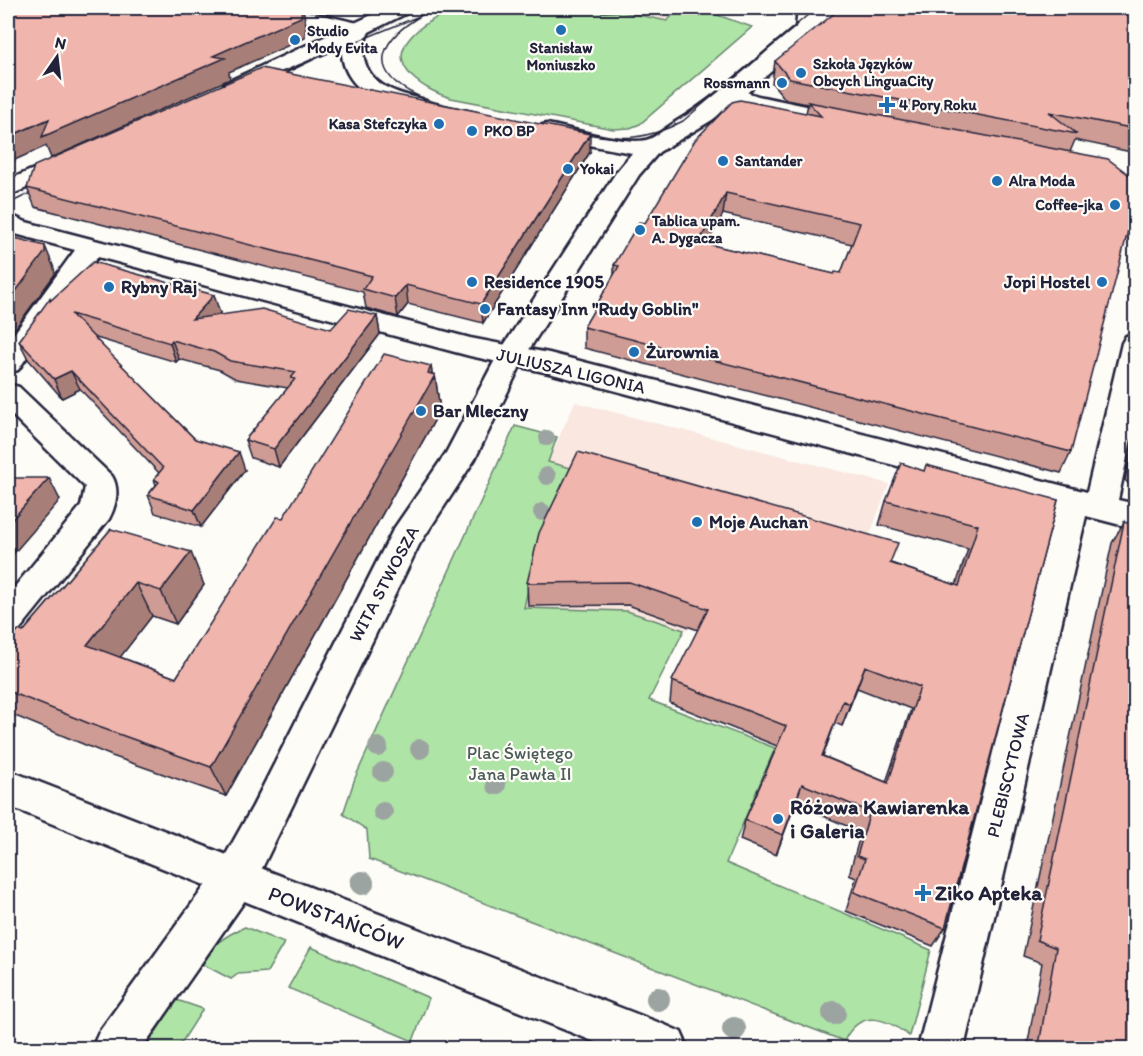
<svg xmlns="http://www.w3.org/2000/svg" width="1143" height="1056" viewBox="0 0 1143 1056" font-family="Itim,sans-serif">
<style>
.built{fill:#f9e7e0}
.green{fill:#aee4a6;stroke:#688370;stroke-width:1.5}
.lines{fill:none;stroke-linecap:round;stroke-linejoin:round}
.street-casing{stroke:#22223b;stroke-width:5}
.secondary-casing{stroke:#22223b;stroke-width:5}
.street{fill:#fdfcf7;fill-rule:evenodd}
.secondary{fill:#fdfcf7;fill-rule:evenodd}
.tram{stroke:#22223b;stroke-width:1.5}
.tree{fill:#9ca4a1}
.wall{fill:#ce9c94;stroke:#22223b;stroke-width:1.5;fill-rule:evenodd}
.shaded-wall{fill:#a87f78;stroke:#22223b;stroke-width:1.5}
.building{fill:#f0b5ac;stroke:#22223b;stroke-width:1.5;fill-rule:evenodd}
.poi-dot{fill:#1f6fb2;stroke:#fdfcf7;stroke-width:2}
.labels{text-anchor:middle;stroke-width:4.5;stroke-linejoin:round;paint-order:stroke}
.far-poi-label{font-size:15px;font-weight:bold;fill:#22223b;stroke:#fdfcf7;text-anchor:start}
.poi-label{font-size:18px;font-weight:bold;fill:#22223b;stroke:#fdfcf7;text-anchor:start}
.street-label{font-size:18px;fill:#22223b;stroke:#fdfcf7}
.park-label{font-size:18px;fill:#4c5c5b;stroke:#fdfcf7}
.near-poi-label{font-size:21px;font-weight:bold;fill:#22223b;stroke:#fdfcf7;text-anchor:start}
.near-street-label{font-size:21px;fill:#22223b;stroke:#fdfcf7}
</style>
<rect width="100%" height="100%" fill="#fdfcf7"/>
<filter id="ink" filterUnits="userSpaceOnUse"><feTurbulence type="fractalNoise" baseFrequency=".0167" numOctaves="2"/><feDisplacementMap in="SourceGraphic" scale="12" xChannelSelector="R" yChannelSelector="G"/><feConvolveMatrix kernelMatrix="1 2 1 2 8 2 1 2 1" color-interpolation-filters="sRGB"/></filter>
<g filter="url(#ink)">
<path class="built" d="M590,8H680L667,21L604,8L599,12Z
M575,402L889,484L848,592L727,559L692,628L684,630L627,611L524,609L534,560L577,470L548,462Z"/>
<path class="green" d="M456,8H590L599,11L604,8L667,21L680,8H697L752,27L640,124L630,128L613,129L451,98C426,91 385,67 410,38C422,23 440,16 456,8Z
M515,426L557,437L548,462L578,470L534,560L524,608L627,611L684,630L649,700L775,748L726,863L931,950L909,1036C885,1017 860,1009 844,1041L369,859L367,830L343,814L355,778Z
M245,927L284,943L267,972L238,974L231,979L200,963C210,946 226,935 245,927Z
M311,947L429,998L413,1041L288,988Z
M177,1000L203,1009L178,1048H145Z"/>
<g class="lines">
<defs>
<path id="street" d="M256,8H291L367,25L370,29L367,33L360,35L259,12Z
M798,8H818L816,28L813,32L806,34L799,32L796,28Z
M732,87L758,96L859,117L863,122L859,127L851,129C827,124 732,110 721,94L724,89Z
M8,214L26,222L470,338L549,353L1087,492L1122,343L1126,336L1136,334V415L1118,500L1136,504V529L1086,516L964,1048H918L1055,508L549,373L470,356L98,257L87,269L18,370L8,373V342L75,250L8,232Z
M8,384L19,387L112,476C120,489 116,506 109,519L20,629L8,633V595L81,506L85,487L8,411Z
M8,770L665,1025L681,1032L688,1048H610L8,806Z"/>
<path id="secondary" d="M387,8H412L409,12L369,32C364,41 362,49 364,59C371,87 397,93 422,99L425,104L422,109C412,111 404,109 395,106C365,98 339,78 342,44L241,93L233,95L225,93L222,88L225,83Z
M821,8H843L740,99L712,120L659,152L639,175L525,356L475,459L419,545L250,893L142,1048H92L99,1032L220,865L253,806L393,530L446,453L497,356L617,171L632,153L539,136L535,131L539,126L547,124C569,128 626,145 646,140C655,138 666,128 674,123C728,91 770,45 821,8Z
M71,153L80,155L83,160L80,165L8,196V180Z"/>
</defs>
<use href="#street" class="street-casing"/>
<use href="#secondary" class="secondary-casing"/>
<use href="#street" class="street"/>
<use href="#secondary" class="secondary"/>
<path class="tram" d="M422,15C384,37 363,69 414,94C433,104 455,106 476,111
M267,78L439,8
M575,132C617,140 644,142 683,121L816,8
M8,204L45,186"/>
</g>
<g class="tree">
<circle cx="547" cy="438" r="8"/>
<circle cx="547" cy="476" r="9"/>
<circle cx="542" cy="512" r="9"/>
<circle cx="378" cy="747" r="10"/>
<circle cx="420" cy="749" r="10"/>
<circle cx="383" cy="772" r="10"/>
<circle cx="496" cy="785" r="10"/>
<circle cx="383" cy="812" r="10"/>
<circle cx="362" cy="883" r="12"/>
<circle cx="658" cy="999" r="12"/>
<circle cx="834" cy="1013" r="12"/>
<circle cx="734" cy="1029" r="12"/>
</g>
<path class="wall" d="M592,8H658V10L602,12Z
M703,8H725L720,12Z
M1136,8V153L1075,140L1070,152L1071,452L1061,473L584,348V327L614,275V265L645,223L806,113L808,104L786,100L772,83L775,61ZM723,214L852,244L841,273L834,274L707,244Z
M590,152L483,323L408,304L398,317L366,308L363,292L35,207L27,188Z
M51,300L220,313L218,315L331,329L377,316L380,334L279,467L251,458L245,440L288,388L236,379L220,370L179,359L176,362L93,337L195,439L245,470L201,527L155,513L148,495L156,485L154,479L159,473L80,389L62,398L28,359L19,341Z
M431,366L432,374L435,375L440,410L226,796L112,756L8,713V643L23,632L111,529L204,585L176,624L152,616L120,657L176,678L283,518Z
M1136,432V491L1125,480Z
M924,471L1058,500L945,928L933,946L846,911L856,878L849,875L861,832L795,804L776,855L740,840L745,820L777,746L670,703L672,681L698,630L628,605L528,606L527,583L891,563L956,585L968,549L879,525L886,501ZM857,688L911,709L886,782L823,756L835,723L842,726Z
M1124,522L1132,975L1136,1048H1027L1042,963L1023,956L1112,543Z"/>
<path class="shaded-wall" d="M302,8H303L306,25L305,38L229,72L230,79L51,158L46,146L8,163V137L49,119L213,56Z
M720,8H725L720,12Z
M590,134V152L483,323L481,304Z
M726,193L723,214L697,263L699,242Z
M45,246L54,268L55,274L9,337L8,335V302Z
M406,285L408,304L398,317L395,298Z
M214,295L220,313L198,338L192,319Z
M377,316L380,334L279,467L274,449Z
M172,340L179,359L176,362L170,343Z
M431,366L433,380L435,375L440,410L226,796L211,767Z
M71,371L80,389L62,398L54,379Z
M239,452L245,470L201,527L194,510Z
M49,478L60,500L8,560V524Z
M191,552L204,585L176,624L161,591Z
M136,583L152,616L105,677L87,645Z
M865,666L857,688L842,726L850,704Z
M802,784L795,804L776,855L783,835Z"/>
<path class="building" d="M8,8H302L301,17L213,56L225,58L42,137L49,119L8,137Z
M841,8H1136V129L1049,112L1077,134L790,79L775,61Z
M261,68L590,134L481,304L406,285L395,298L363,289L372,276L27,188L34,166Z
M740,100L821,116L808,102L1108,159L1136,180V200L1071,452L584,327L619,266L614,265L639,222L645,223L695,140L732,102ZM726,193L860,223L841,273L835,272L834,274L699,242Z
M8,236L45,246V252L8,302Z
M93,262L214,295L192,319L262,309L331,329L349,309L377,316L274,449L245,440L295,379L291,378L296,372L230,361L214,352L172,340L170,343L71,314L195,439L239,452L194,510L148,495L159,482L154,479L163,468L71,371L54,379L19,341L50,298V301Z
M384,354L431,366L428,373L435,375L211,767L93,725L8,691V643L19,630L23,632L111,529L191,552L161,591L136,583L87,645L176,678L277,517L283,518Z
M578,452L898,543L890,563L959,586L978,525L886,501L901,463L924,471L926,465L1058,500L945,928L854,892L865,859L857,856L870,812L802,784L783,835L745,820L786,726L672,681L708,609L629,582L527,583L539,533ZM865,666L920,687L888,783L822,756L843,701L850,704Z
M8,478H49L8,524Z
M1124,522L1136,525V951L1132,975L1136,976V1048H1048L1039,1045L1056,948L1037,940Z"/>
</g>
<g class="poi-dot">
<circle cx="561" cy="30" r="6"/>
<circle cx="295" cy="40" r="6"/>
<circle cx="801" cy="73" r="6"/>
<circle cx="782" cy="83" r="6"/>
<path d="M884 96h6v6h6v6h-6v6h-6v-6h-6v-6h6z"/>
<circle cx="439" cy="124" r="6"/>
<circle cx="472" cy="131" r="6"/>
<circle cx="723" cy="161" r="6"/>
<circle cx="568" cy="169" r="6"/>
<circle cx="997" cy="181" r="6"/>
<circle cx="1115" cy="205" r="6"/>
<circle cx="640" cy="230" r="6"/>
<circle cx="472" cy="282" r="6"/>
<circle cx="1102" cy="282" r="6"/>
<circle cx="109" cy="287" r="6"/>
<circle cx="485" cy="309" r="6"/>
<circle cx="634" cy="352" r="6"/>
<circle cx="421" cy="411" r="6"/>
<circle cx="697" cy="522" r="6"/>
<circle cx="778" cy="819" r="6"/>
<path d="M920 884h6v6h6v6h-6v6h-6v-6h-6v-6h6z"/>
</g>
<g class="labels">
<g class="far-poi-label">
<text x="307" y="36">Studio<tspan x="307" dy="17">Mody Evita</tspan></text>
<text x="561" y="53" text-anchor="middle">Stanisław<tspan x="561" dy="17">Moniuszko</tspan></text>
<text x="813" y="69">Szkoła Języków<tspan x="813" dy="17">Obcych LinguaCity</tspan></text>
<text x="770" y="88" text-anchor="end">Rossmann</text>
<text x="899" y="110">4 Pory Roku</text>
<text x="427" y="129" text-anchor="end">Kasa Stefczyka</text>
<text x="484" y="136">PKO BP</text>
<text x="735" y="166">Santander</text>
<text x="580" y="174">Yokai</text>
<text x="1009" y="186">Alra Moda</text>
<text x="1103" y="210" text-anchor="end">Coffee-jka</text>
<text x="652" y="226">Tablica upam.<tspan x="652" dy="17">A. Dygacza</tspan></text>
</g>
<g class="poi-label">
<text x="484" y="288">Residence 1905</text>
<text x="1090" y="288" text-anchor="end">Jopi Hostel</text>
<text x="121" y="293">Rybny Raj</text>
<text x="497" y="315">Fantasy Inn "Rudy Goblin"</text>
<text x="646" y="358">Żurownia</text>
<text x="433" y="417">Bar Mleczny</text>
<text x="709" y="528">Moje Auchan</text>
</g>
<g class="street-label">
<text transform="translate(571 371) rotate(13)" y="6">JULIUSZA LIGONIA</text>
<text transform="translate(384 584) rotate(-62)" y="6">WITA STWOSZA</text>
<text transform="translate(1008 775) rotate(-76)" y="6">PLEBISCYTOWA</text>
</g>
<g class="park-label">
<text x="520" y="759">Plac Świętego<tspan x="520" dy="21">Jana Pawła II</tspan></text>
</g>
<g class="near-poi-label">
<text x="790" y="814">Różowa Kawiarenka<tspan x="790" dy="24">i Galeria</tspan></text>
<text x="935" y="900">Ziko Apteka</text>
</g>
<g class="near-street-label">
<text transform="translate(336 918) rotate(21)" y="7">POWSTAŃCÓW</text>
</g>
</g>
<rect width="1143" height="1056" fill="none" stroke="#fdfcf7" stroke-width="30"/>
<rect x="15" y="15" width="1113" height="1026" fill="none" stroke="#22223b" stroke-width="2" filter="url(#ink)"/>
<g transform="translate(57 57) rotate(14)" stroke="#fdfcf7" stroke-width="4.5" paint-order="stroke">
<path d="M0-4.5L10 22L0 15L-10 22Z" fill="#22223b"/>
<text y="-9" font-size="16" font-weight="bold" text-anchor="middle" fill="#22223b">N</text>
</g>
</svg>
